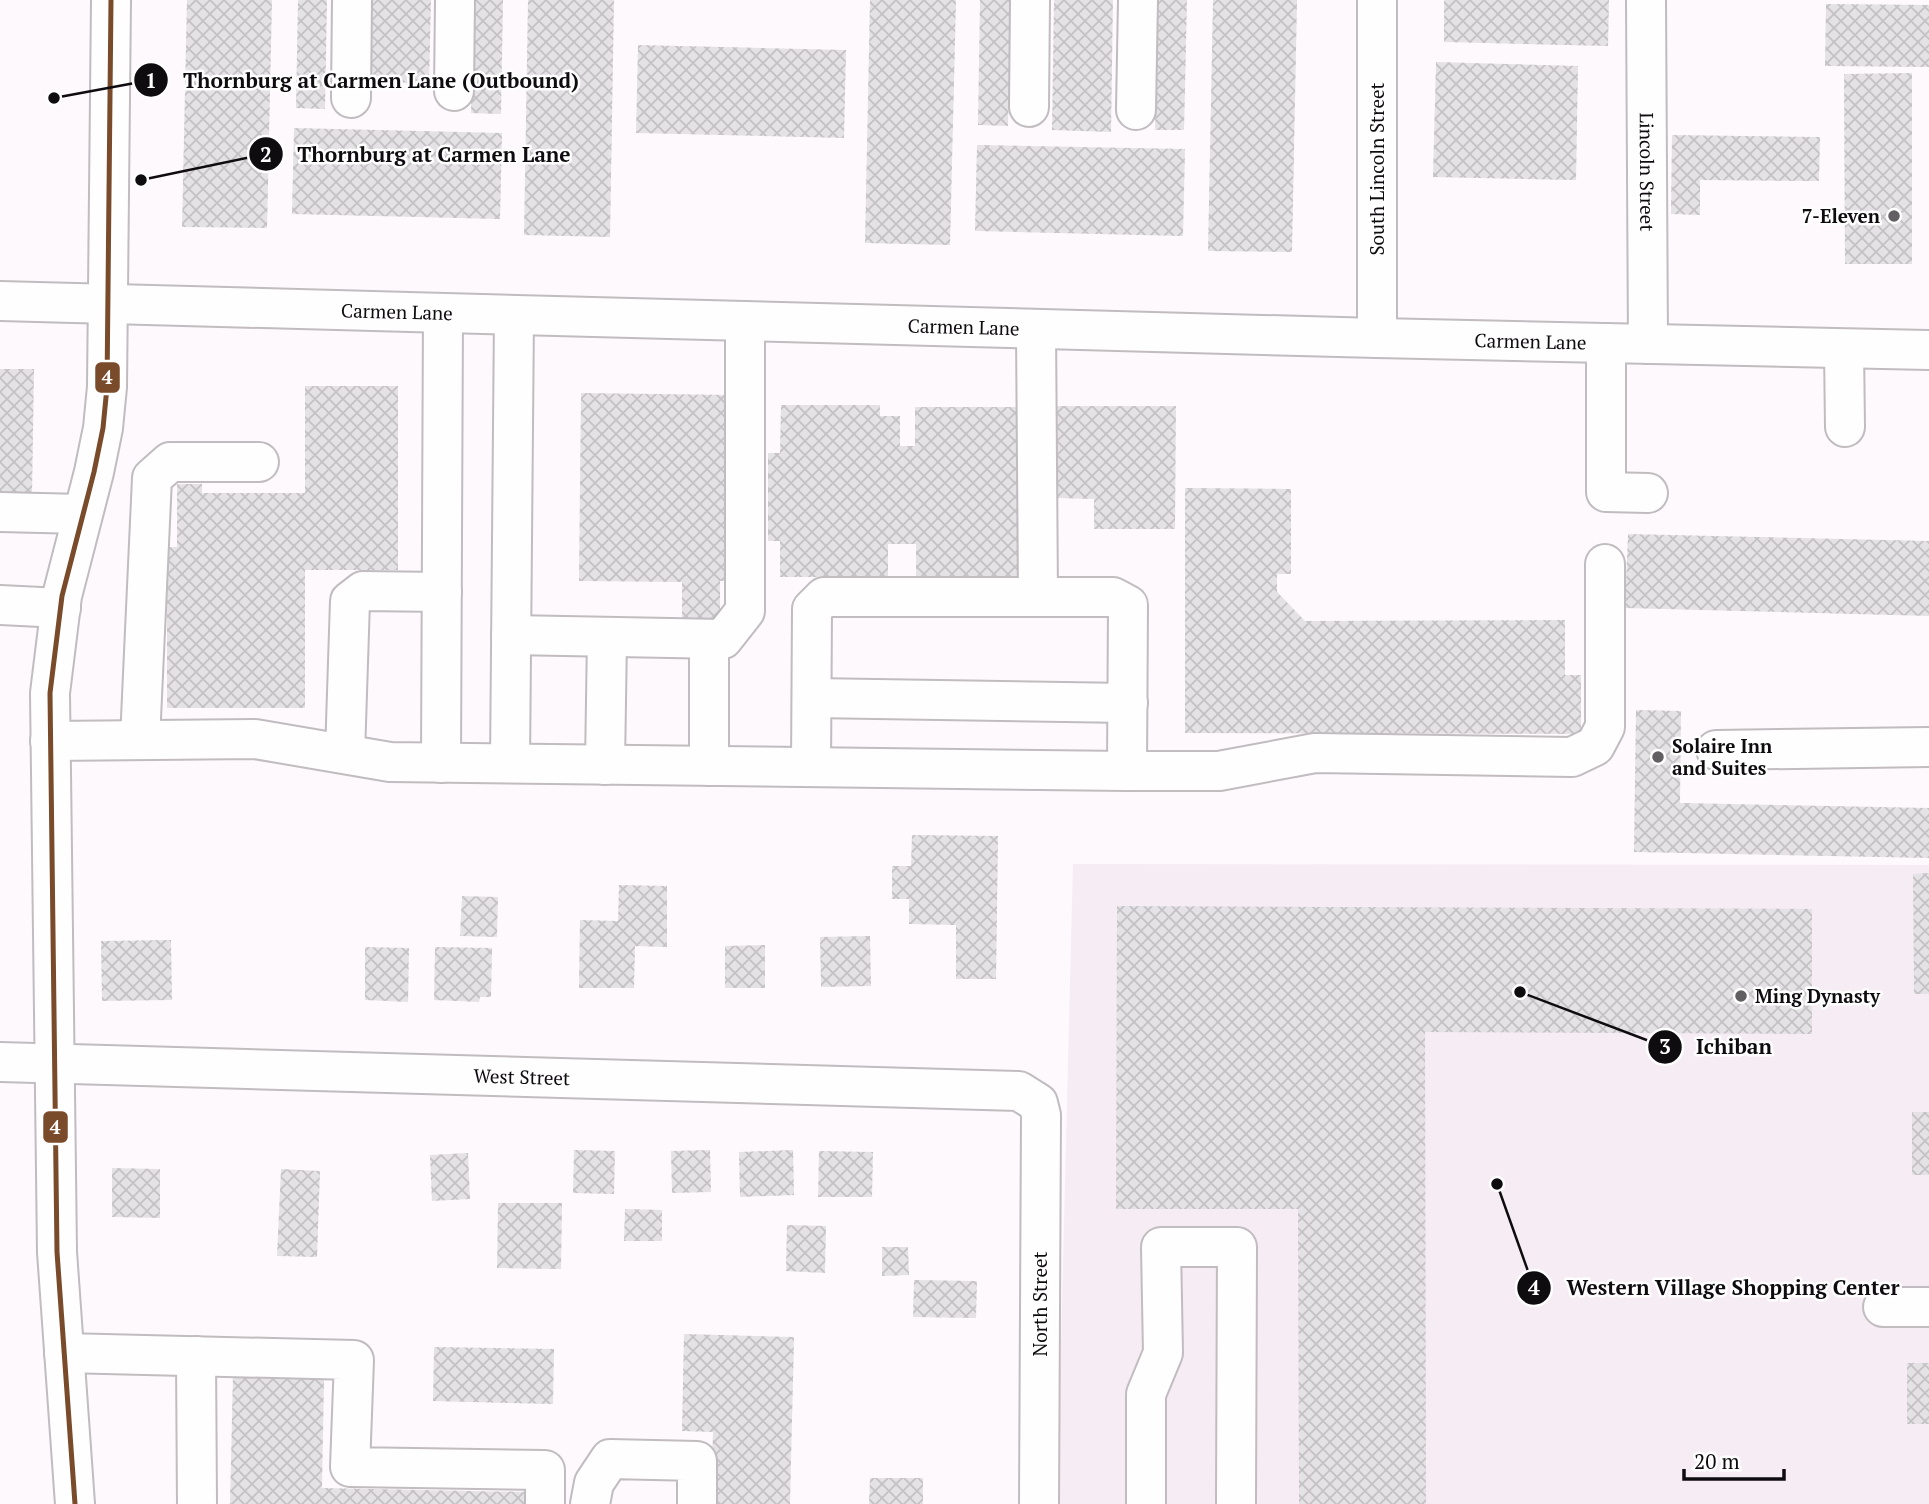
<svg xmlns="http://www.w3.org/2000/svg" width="1929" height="1504" viewBox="0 0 1929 1504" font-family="'PT Serif',serif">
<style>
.built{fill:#f6ecf4}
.building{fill:url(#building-cross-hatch)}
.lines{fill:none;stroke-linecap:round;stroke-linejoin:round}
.minor-casing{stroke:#c0bcbf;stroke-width:42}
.minor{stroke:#fffeff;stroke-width:38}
.bus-1-casing{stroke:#fff;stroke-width:10}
.bus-1{stroke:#7a4b2a;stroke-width:5}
.poi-dot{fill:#625f62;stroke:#fff;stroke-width:2.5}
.labels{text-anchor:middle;stroke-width:5;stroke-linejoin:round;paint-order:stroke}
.street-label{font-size:19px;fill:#0f0c0f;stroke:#fff}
.poi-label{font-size:19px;font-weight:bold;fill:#0f0c0f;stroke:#fff;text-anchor:start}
.leader{fill:none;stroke:#0f0c0f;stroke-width:2.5}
.callout-dot{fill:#0f0c0f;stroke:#fff;stroke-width:2.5}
.mark-label{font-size:21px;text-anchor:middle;font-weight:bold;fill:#fff}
.callout-label{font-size:21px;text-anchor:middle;font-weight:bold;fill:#0f0c0f;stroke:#fff;stroke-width:5;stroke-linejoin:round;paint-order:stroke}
.line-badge{stroke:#fff;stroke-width:2.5}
.badge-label{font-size:19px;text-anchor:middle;font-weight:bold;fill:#fff}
</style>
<defs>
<pattern id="building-cross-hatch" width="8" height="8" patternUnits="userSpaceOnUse" patternTransform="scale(1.75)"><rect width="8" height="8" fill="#e5e2e5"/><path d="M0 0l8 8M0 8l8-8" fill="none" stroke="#c3c1c3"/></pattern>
</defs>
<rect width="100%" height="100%" fill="#fdf9fc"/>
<path class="built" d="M1073,864L1929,865V1504H1057Z"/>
<path class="building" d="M187,0H272L267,228L182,227Z
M298,0H327L325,109L296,108Z
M371,0H431L429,83L369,82Z
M473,0H503L501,114L471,113Z
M528,0H614L610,237L524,235Z
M870,0H956L950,245L865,243Z
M980,0H1011L1008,126L978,125Z
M1054,0H1113L1111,132L1052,130Z
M1157,0H1187L1184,130H1155Z
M1213,0H1297L1292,252L1208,251Z
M1444,0H1609L1608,46L1444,42Z
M1826,4L1929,5V67L1825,66Z
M638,45L846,50L844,138L636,133Z
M1436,62L1578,66L1576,180L1433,177Z
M1912,73V264H1845L1844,74Z
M294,128L502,133L500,219L292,214Z
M1672,135L1820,137L1819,181L1700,180V215L1671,214Z
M977,145L1185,149L1183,236L975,231Z
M0,369H34L32,495H0Z
M305,386H398V570H305V708H167V547H177V484H202V493H305Z
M581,393L733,395L730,581H720V618H682V582L579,581Z
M781,405H880V416H900V446H915V407H1025V577H916V544H888V577H780V541H768V453H780Z
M1056,406H1176L1175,529H1094V499L1056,498Z
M1185,488L1291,489V574H1277V592L1305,621L1565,620V675H1581V734L1185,733Z
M1628,534L1929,541V616L1625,608Z
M1636,710L1681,711L1680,803L1929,808V858L1634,852Z
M912,835L998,836L996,979H956V925L909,924V899H892V866H911Z
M1929,873V994H1914L1913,874Z
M619,885L667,886V947L635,946L634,988H579L580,920L618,921Z
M462,896L498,897L497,937L460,936Z
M1117,906L1812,909V1034L1425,1032L1426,1504H1299L1298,1209H1116Z
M870,936L871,986L821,987L820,937Z
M171,940L172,1000L102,1001L101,941Z
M765,945V988H725V946Z
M365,947L409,948L408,1002L365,1000Z
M435,947L492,948L491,997H480L479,1002L434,1000Z
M1912,1112H1929V1175H1912Z
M574,1150L615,1151L614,1194L573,1193Z
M710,1150L711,1192L672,1193L671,1151Z
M793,1150L794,1195L740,1197L739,1152Z
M819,1151L873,1152L872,1197H818Z
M468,1153L470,1199L432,1201L430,1155Z
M112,1168L160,1169V1218L112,1217Z
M281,1169L320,1171L317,1257L277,1256Z
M498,1203H562L561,1269L497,1268Z
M625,1209L662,1210V1241H624Z
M787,1225L826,1226L825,1273L786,1271Z
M882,1247H908L909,1275L882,1276Z
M914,1280L977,1281L976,1318L913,1317Z
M684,1334L794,1337L790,1504H711L713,1432L682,1431Z
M434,1347L554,1349L553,1404L433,1401Z
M1907,1363H1929V1424H1907Z
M233,1374L324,1377L322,1488L528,1492V1504H230Z
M870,1478H923V1504H869Z"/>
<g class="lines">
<defs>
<g id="minor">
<path id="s1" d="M1646,0L1648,344"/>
<path d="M454,91L455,0"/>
<path d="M351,98L352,0"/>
<path d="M1029,107L1030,0"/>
<path d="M1136,110L1138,0"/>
<path id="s2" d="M0,301L1377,338L1929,350"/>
<path d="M1036,329L1038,597"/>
<path d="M1377,338V0"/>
<path d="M1606,343V492L1648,493"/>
<path d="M1844,349L1845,427"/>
<path d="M0,512L82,514"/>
<path d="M0,605L61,608"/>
<path d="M511,635L723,639L745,611V321"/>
<path d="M709,639V766"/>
<path d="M812,698L1128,703"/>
<path d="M140,740L152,478L170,462H259"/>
<path d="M50,741L255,739L390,762L1127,771H1219L1315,753L1572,757L1595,746L1605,727V564"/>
<path d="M1716,750L1929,747"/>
<path d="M345,754L350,601L363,591L442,592"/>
<path d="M441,763L443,313"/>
<path d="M510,763L514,315"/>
<path d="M605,765L607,637"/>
<path d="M811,767L812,609L824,597H1113L1128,605L1127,771"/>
<path id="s3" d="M0,1062L1019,1091L1038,1103L1041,1115L1039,1504"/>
<path d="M1883,1307H1929"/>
<path d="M64,1353L354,1360L350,1467L545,1470V1504"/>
<path d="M196,1356L197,1504"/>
<path d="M75,1504L57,1252L50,693L62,596L94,472L103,428L107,387L111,0"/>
<path d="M590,1504L594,1483L610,1459L697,1461V1504"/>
<path d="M1146,1504V1394L1163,1353L1161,1247H1237L1236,1504"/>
</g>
</defs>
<use href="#minor" class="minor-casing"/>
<use href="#minor" class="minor"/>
<defs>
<path id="bus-1" d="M75,1504L57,1252L50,693L62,596L94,472L103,428L107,387L111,0"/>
</defs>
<use href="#bus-1" class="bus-1-casing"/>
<use href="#bus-1" class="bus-1"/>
</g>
<g class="poi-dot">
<circle cx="1894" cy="216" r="7"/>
<circle cx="1658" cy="757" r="7"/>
<circle cx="1741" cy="996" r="7"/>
</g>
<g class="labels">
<g class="street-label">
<text transform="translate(1377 169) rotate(-90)" y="7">South Lincoln Street</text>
<text dy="7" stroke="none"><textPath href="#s1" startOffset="172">Lincoln Street</textPath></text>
<text dy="7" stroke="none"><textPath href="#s2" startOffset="397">Carmen Lane</textPath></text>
<text dy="7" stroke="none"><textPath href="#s2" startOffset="964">Carmen Lane</textPath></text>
<text dy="7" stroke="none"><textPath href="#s2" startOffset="1531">Carmen Lane</textPath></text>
<text dy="7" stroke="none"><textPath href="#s3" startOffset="522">West Street</textPath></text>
<text transform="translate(1040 1304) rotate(-90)" y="7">North Street</text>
</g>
<g class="poi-label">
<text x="1880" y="223" text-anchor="end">7-Eleven</text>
<text x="1672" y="753">Solaire Inn<tspan x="1672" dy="22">and Suites</tspan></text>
<text x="1755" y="1003">Ming Dynasty</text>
</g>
</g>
<path class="leader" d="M54 98L151 80M141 180L266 154M1520 992L1665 1047M1497 1184L1534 1288"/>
<g class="callout-dot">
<circle cx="54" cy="98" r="7"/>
<circle cx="141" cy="180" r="7"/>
<circle cx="1520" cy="992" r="7"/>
<circle cx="1497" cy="1184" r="7"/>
<circle cx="151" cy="80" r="18"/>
<circle cx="266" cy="154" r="18"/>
<circle cx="1665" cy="1047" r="18"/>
<circle cx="1534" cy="1288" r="18"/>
</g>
<g class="mark-label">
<text x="151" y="88">1</text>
<text x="266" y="162">2</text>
<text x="1665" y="1054">3</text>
<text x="1534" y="1295">4</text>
</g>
<g class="callout-label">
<text x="381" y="88">Thornburg at Carmen Lane (Outbound)</text>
<text x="434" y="162">Thornburg at Carmen Lane</text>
<text x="1734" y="1054">Ichiban</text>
<text x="1733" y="1295">Western Village Shopping Center</text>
</g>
<g class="line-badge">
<rect x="94" y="361" width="27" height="33" rx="7" fill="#7a4b2a"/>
<rect x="42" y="1110" width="27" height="34" rx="7" fill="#7a4b2a"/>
</g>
<g class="badge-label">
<text x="107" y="384">4</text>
<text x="55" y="1134">4</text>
</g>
<path d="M1684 1469v10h100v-10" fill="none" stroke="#0f0c0f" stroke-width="3.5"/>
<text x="1694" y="1469" font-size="21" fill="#0f0c0f" stroke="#ffffff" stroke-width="5" paint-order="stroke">20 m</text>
</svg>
